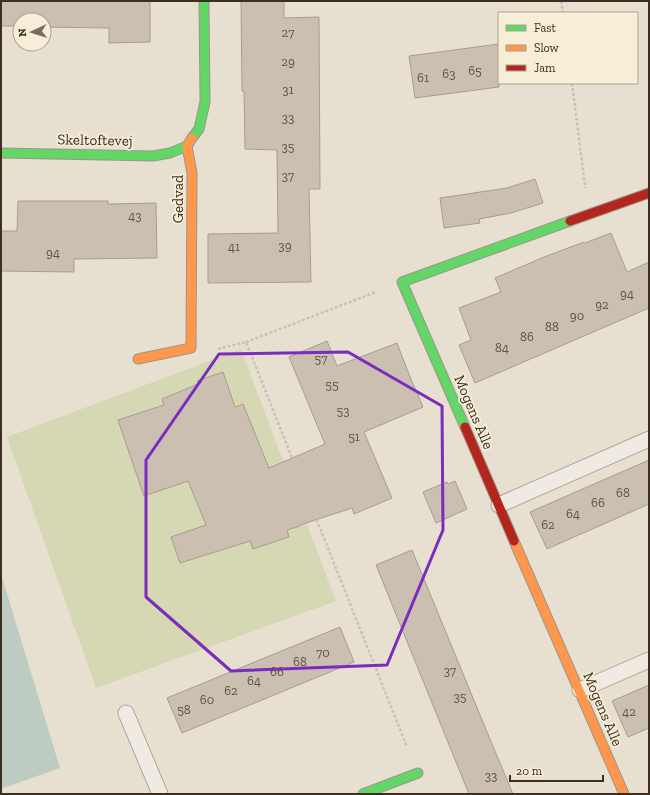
<svg xmlns="http://www.w3.org/2000/svg" width="650" height="795" viewBox="0 0 650 795" font-family="'Zilla Slab',serif">
<style>
.green{fill:#d6d7b3}
.water{fill:#bcccc2}
.building{fill:#cbbfb2;stroke:#a89c90}
.lines{fill:none;stroke-linecap:round;stroke-linejoin:round}
.lane-casing{stroke:#ada599;stroke-width:17}
.fast-casing{stroke:#9c958a;stroke-width:11}
.slow-casing{stroke:#9c958a;stroke-width:11}
.jam-casing{stroke:#9c958a;stroke-width:11}
.path{stroke:#c8c2b9;stroke-width:2.5;stroke-dasharray:3 2;stroke-linecap:butt}
.lane{stroke:#efebe3;stroke-width:15}
.fast{stroke:#63d668;stroke-width:9}
.slow{stroke:#ff974d;stroke-width:9}
.jam{stroke:#b3261e;stroke-width:9}
.marked{fill:none;stroke:#7b2cbf;stroke-width:3;stroke-linejoin:round}
.labels{text-anchor:middle;stroke-width:3.5;stroke-linejoin:round;paint-order:stroke}
.number-label{font-size:13px;fill:#605244}
.street-label{font-size:15px;fill:#3d2e20;stroke:#f7eed8}
</style>
<rect width="100%" height="100%" fill="#e7e0d1"/>
<path class="green" d="M241,349L336,601L96,688L7,437Z"/>
<path class="water" d="M1,574L60,768L1,789Z"/>
<path class="building" d="M1,1H150V42L109,43V28L44,27V20H20V26H1Z
M241,1H284V18L319,17L320,189H309L311,282L208,283V234L278,233L277,150L245,149L244,91H242Z
M499,44V87L415,98L409,56Z
M535,179L543,203L511,213L479,219L480,223L444,228L440,198L507,188Z
M18,201H108V204L156,203L157,258L74,259V272L1,271V231H17Z
M611,233L627,272L649,262V308L475,383L459,345L471,340L459,308L501,292L495,278L544,257L584,242L585,243Z
M327,341L337,366L397,343L410,377L423,407L364,432L392,498L354,514L352,508L300,525V526L287,530L289,537L253,549L250,541L180,563L171,537L206,525L188,481L144,496L118,420L164,405L162,399L198,384L197,381L223,372L235,407L243,404L269,468L325,444L289,357Z
M649,460V504L547,549L530,512Z
M455,481L467,509L436,523L423,492L447,482L448,484Z
M412,550L487,732L513,794H469L376,565Z
M340,627L354,662L182,733L167,698Z
M649,685V728L628,737L612,701Z"/>
<g class="lines">
<defs>
<path id="lane" d="M499,505L649,439
M580,690L649,660
M126,713L160,794"/>
<path id="fast" d="M192,138L199,129L205,102L204,1
M1,153L153,156L170,153L187,146
M465,427L402,282L570,221
M363,794L418,773"/>
<path id="slow" d="M138,359L191,348L192,173L187,146L192,138
M514,541L624,794"/>
<path id="jam" d="M570,221L649,193
M465,427L514,541"/>
</defs>
<use href="#lane" class="lane-casing"/>
<use href="#fast" class="fast-casing"/>
<use href="#slow" class="slow-casing"/>
<use href="#jam" class="jam-casing"/>
<path class="path" d="M561,1L563,13
M572,83L584,178L586,188
M246,342L376,292
M218,349L246,342L407,747"/>
<use href="#lane" class="lane"/>
<use href="#fast" class="fast"/>
<use href="#slow" class="slow"/>
<use href="#jam" class="jam"/>
</g>
<path class="marked" d="M348,352L442,406L443,530L387,665L231,671L146,597V460L219,354Z"/>
<g class="labels">
<g class="number-label">
<text x="288" y="37">27</text>
<text x="288" y="66">29</text>
<text x="475" y="75">65</text>
<text x="449" y="78">63</text>
<text x="423" y="82">61</text>
<text x="288" y="94">31</text>
<text x="288" y="122">33</text>
<text x="288" y="151">35</text>
<text x="288" y="180">37</text>
<text x="135" y="220">43</text>
<text x="285" y="250">39</text>
<text x="234" y="251">41</text>
<text x="53" y="257">94</text>
<text x="627" y="298">94</text>
<text x="602" y="309">92</text>
<text x="577" y="320">90</text>
<text x="552" y="331">88</text>
<text x="527" y="341">86</text>
<text x="502" y="352">84</text>
<text x="321" y="363">57</text>
<text x="332" y="389">55</text>
<text x="343" y="415">53</text>
<text x="354" y="441">51</text>
<text x="623" y="497">68</text>
<text x="598" y="507">66</text>
<text x="573" y="518">64</text>
<text x="548" y="529">62</text>
<text x="323" y="657">70</text>
<text x="300" y="666">68</text>
<text x="450" y="675">37</text>
<text x="277" y="676">66</text>
<text x="254" y="685">64</text>
<text x="231" y="695">62</text>
<text x="460" y="701">35</text>
<text x="207" y="704">60</text>
<text x="184" y="714">58</text>
<text x="629" y="716">42</text>
<text x="491" y="780">33</text>
</g>
<g class="street-label">
<text transform="translate(95 140) rotate(1)" y="5">Skeltoftevej</text>
<text transform="translate(178 199) rotate(-90)" y="5">Gedvad</text>
<text transform="translate(474 412) rotate(67)" y="5">Mogens Alle</text>
<text transform="translate(603 709) rotate(67)" y="5">Mogens Alle</text>
</g>
</g>
<rect width="650" height="795" fill="none" stroke="#3d2e20" stroke-width="4"/>
<rect x="498" y="12" width="140" height="72" fill="#f7eed8" stroke="#ada18e"/>
<rect x="506" y="25" width="20" height="6" fill="#63d668" stroke="#ada18e"/>
<text x="534" y="32" font-size="12" fill="#3d2e20">Fast</text>
<rect x="506" y="45" width="20" height="6" fill="#ff974d" stroke="#ada18e"/>
<text x="534" y="52" font-size="12" fill="#3d2e20">Slow</text>
<rect x="506" y="65" width="20" height="6" fill="#b3261e" stroke="#ada18e"/>
<text x="534" y="72" font-size="12" fill="#3d2e20">Jam</text>
<g transform="translate(32 32) rotate(266)"><circle r="19" fill="#f7eed8" stroke="#ada18e"/>
<path d="M0-3L7 15L0 10L-7 15Z" fill="#786c5e"/>
<text y="-6" font-size="11" font-weight="bold" text-anchor="middle" fill="#3d2e20">N</text>
</g>
<path d="M510 775v6h93v-6" fill="none" stroke="#3d2e20" stroke-width="2"/>
<text x="516" y="775" font-size="12" fill="#3d2e20" stroke="#f7eed8" stroke-width="3" paint-order="stroke">20 m</text>
</svg>
